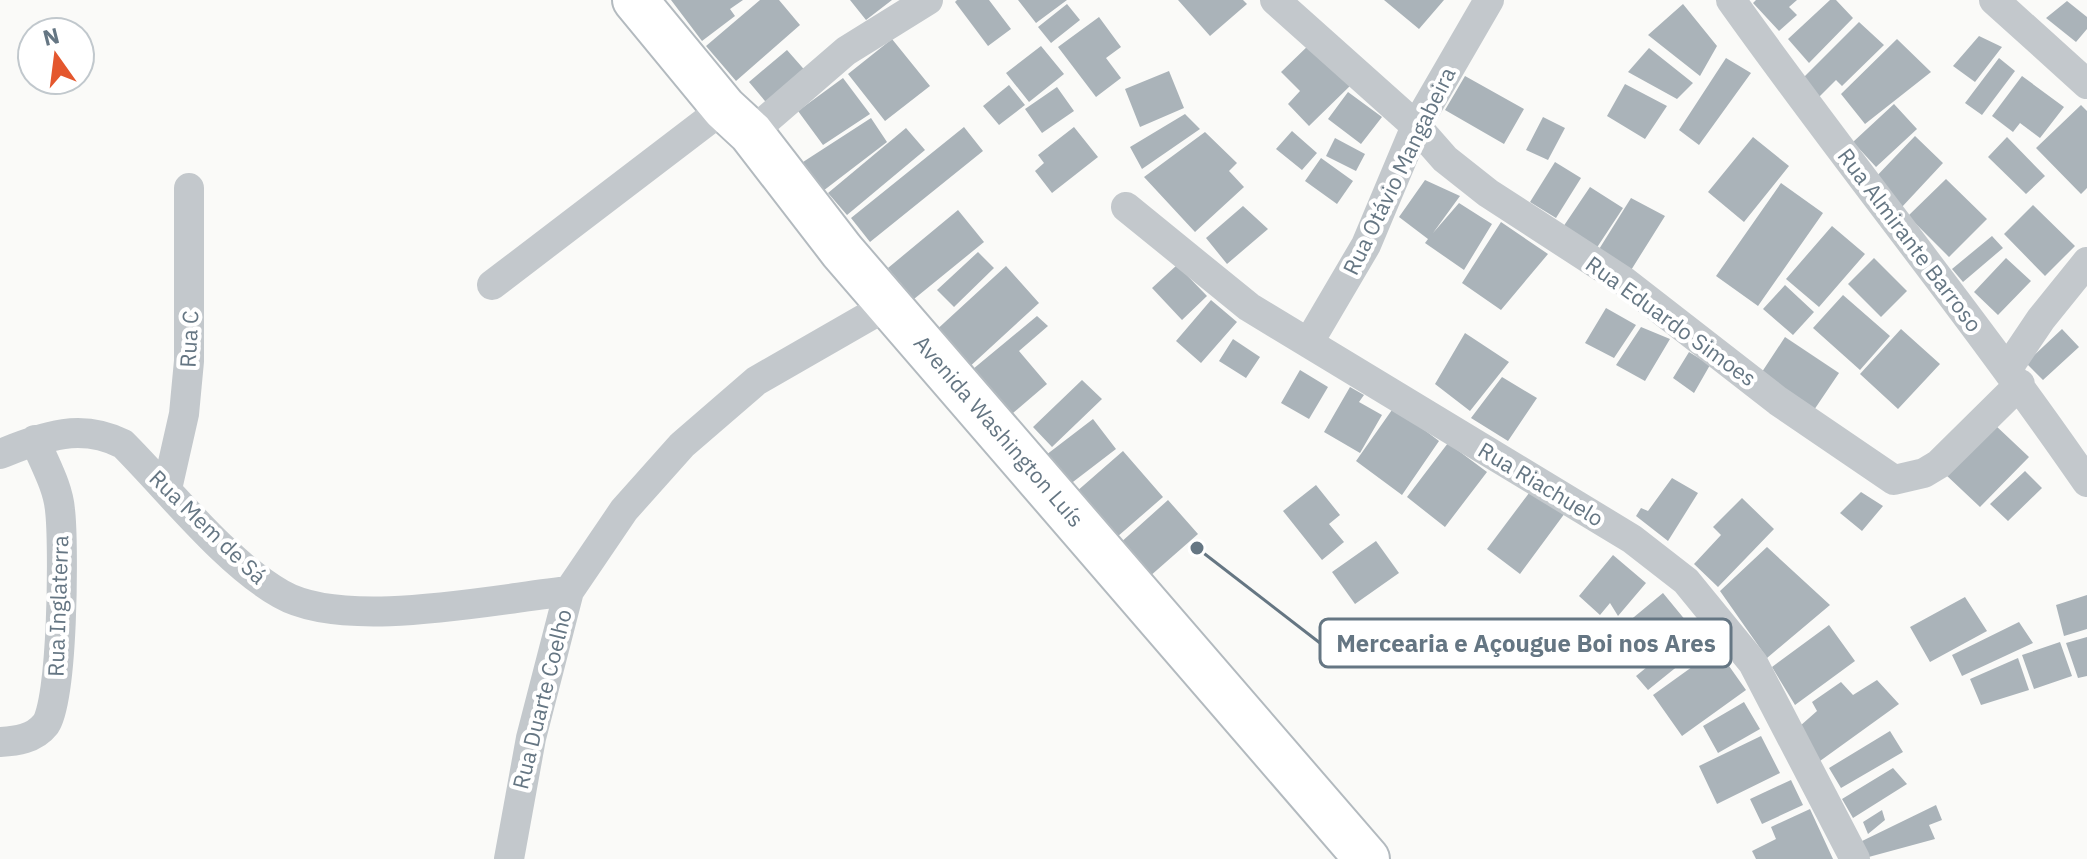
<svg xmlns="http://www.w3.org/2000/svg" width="2087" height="859" viewBox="0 0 2087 859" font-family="'IBM Plex Sans',sans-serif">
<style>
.building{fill:#aab3b9}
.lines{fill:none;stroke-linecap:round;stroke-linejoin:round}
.secondary-casing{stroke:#b3babf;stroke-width:48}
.street{stroke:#c3c8cc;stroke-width:30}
.secondary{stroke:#fff;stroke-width:44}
.labels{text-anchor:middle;stroke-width:8;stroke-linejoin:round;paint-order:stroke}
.street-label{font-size:22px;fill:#657683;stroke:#fff}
.leader{fill:none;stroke:#657683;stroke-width:3}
.callout-dot{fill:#657683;stroke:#fff;stroke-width:3}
.callout{fill:#fff;stroke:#657683;stroke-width:3}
.callout-label{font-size:24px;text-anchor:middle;font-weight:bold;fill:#657683}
</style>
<rect width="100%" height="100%" fill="#fafaf8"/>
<path class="building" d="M671,0H743L730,9L735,16L702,41Z
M760,0H779L800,25L736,81L706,46Z
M850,0H892L866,20Z
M957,0H989L1011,29L988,46L955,2Z
M1018,0H1067L1036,23Z
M1178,0H1243L1247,4L1210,36Z
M1384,0H1444L1419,29Z
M1756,0H1797L1789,7L1797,15L1779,31L1753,3Z
M1830,0H1836L1853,18L1809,63L1788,39Z
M2067,1L2087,17V29L2076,42L2046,18Z
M1067,4L1080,20L1051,43L1038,27Z
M1683,4L1717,46L1700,76L1648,35Z
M1099,17L1121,47L1106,58L1121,78L1096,97L1058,47Z
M1859,22L1884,45L1842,86L1836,80L1817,99L1802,79Z
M1979,36L2002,47L1975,82L1953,66Z
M892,39L930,86L885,121L848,74Z
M1897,39L1931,72L1865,124L1841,94Z
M1312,42L1352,84L1309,126L1288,104L1300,91L1281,72Z
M1041,46L1064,74L1029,102L1006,73Z
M1649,48L1693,83L1677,99L1628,72Z
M787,50L809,75L770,107L749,82Z
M1726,58L1751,73L1699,145L1679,130Z
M1999,58L2015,71L1982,115L1965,103Z
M1169,71L1184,108L1140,127L1125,89Z
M1465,76L1524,109L1504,144L1445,110Z
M2022,76L2064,107L2040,138L2020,123L2013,132L1992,116Z
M843,78L870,114L823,145L798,111Z
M1625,84L1667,106L1645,139L1607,116Z
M1009,85L1025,105L999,125L983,106Z
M1057,87L1074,111L1042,133L1025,109Z
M1348,92L1382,117L1361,144L1328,119Z
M1894,104L1917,129L1876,167L1853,142Z
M2081,105L2087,111V188L2081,194L2036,148Z
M1185,114L1200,129L1142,169L1130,147Z
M1543,117L1565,128L1548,160L1526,150Z
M871,118L887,142L823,191L803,162Z
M964,127L983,151L870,242L851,218Z
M1074,127L1098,157L1052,193L1035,171L1044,163L1038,155Z
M906,128L925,150L847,215L828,193Z
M1292,131L1317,153L1302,170L1276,149Z
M1205,132L1237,163L1229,171L1244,187L1195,232L1144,177Z
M1915,136L1943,163L1901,208L1872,181Z
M1753,137L1789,166L1744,222L1708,192Z
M2007,137L2045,176L2026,194L1988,157Z
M1335,138L1365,154L1356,171L1326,156Z
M1321,158L1353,181L1337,204L1305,181Z
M1555,162L1581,178L1556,218L1530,202Z
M1946,179L1987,219L1949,257L1908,216Z
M1425,180L1460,196L1433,233L1459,203L1492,224L1464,270L1425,243L1428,239L1399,217Z
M1781,183L1823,213L1758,306L1716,276Z
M1590,187L1623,208L1596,249L1563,227Z
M1631,198L1665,216L1628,275L1596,254Z
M2033,205L2075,246L2045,276L2004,234Z
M1243,206L1268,229L1227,264L1206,238Z
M958,210L984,242L914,299L888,268Z
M1501,222L1548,254L1501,310L1462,283Z
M1832,226L1865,254L1819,307L1786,279Z
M1992,236L2003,248L1963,282L1952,269Z
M978,252L994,268L954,307L937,290Z
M1874,258L1907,291L1881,317L1848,284Z
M2006,258L2031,281L1998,315L1974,292Z
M1177,265L1207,296L1182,320L1152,288Z
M1006,266L1039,303L966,370L932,334Z
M1785,285L1814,312L1793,335L1763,309Z
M1843,295L1890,336L1860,370L1813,328Z
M1211,300L1237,322L1201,363L1176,341Z
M1606,308L1636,325L1614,358L1585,343Z
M1037,316L1048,326L1019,351L1047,384L1000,424L961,379Z
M1641,327L1670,339L1645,381L1616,365Z
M1901,329L1940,364L1898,409L1860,374Z
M2062,329L2079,347L2043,380L2026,363Z
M1465,333L1509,362L1470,411L1435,384Z
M1785,337L1839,373L1814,410L1760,375Z
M1233,339L1260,357L1246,378L1219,361Z
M1689,352L1710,365L1694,393L1673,378Z
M1300,370L1328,387L1309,419L1281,403Z
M1502,377L1537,398L1508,441L1471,418Z
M1082,380L1102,399L1052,447L1033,427Z
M1350,387L1364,395L1359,402L1382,415L1360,453L1324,432Z
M1394,407L1439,441L1402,495L1356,461Z
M1093,419L1116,449L1069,485L1046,455Z
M1994,424L2029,457L1980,507L1945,474Z
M1448,443L1487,472L1445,527L1407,497Z
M1123,451L1163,497L1117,537L1076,492Z
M2025,471L2042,488L2008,521L1990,504Z
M1672,478L1698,493L1668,541L1636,516L1641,508L1648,511Z
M1316,485L1340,515L1329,524L1344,542L1322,560L1283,511Z
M1532,489L1565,513L1520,574L1487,549Z
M1861,492L1883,506L1862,531L1840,513Z
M1742,498L1774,529L1718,587L1694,564L1721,535L1713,527Z
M1168,500L1198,534L1149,577L1119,544Z
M1376,541L1399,573L1355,604L1332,572Z
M1767,547L1830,605L1767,658L1720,591Z
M1613,555L1646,583L1618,616L1610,603L1600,615L1579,596Z
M1663,593L1705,644L1648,690L1636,676L1658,658L1628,622Z
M2087,595V629L2064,636L2056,605Z
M1965,597L1987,631L1930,662L1910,627Z
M2019,622L2033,643L1962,676L1952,655Z
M1829,625L1855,661L1795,705L1772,667Z
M2087,637V676L2078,678L2066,643Z
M2060,642L2072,676L2034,689L2022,655Z
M1717,649L1746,690L1682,736L1653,695Z
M2018,658L2029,690L1981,705L1970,679Z
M1877,680L1899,704L1820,761L1800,726L1817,711L1812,702L1841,682L1853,695Z
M1744,702L1760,729L1718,753L1703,726Z
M1890,731L1903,752L1841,788L1829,768Z
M1761,736L1780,773L1717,804L1699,766Z
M1893,768L1907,784L1853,818L1842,799Z
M1791,780L1803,805L1762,824L1750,799Z
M1936,805L1942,820L1929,825L1935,839L1865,858L1860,842Z
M1810,809L1833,859H1756L1752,851L1776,839L1771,827Z
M1882,810L1885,820L1868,834L1863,822Z"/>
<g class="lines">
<defs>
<path id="secondary" d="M635,0L724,108L751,133L842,251L1367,859"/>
</defs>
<use href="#secondary" class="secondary-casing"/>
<path class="street" d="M1275,0L1416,126L1445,159L1488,193L1625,282L1778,401L1894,480L1924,473L1939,464L2020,384
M1731,0C1847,163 1974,318 2087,482
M1994,0L2087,84
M751,133L846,51L928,0
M1126,207L1249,307L1632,539L1686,581L1753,663L1855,859
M492,285L724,108
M1309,342L1366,245L1416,126L1489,0
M2008,368L2041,319L2087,262
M0,454C44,437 79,422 123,444C169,490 226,563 281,594C345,631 494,599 569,591
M167,489L184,414L189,361V188
M0,742C16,741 34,739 45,725C63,705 64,543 60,510C58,486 44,463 35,440
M509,859L531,738L569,591L624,510L682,445L756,381L890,304"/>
<use href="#secondary" class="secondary"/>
</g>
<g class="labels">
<g class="street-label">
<text transform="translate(1399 171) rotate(-64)" y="8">Rua Otávio Mangabeira</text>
<text transform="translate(1910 240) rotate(53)" y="8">Rua Almirante Barroso</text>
<text transform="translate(1671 321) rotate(36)" y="8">Rua Eduardo Simoes</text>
<text transform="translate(189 339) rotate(-87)" y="8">Rua C</text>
<text transform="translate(999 431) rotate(49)" y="8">Avenida Washington Luís</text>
<text transform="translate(1541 484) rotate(31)" y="8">Rua Riachuelo</text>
<text transform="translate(208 527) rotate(44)" y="8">Rua Mem de Sá</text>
<text transform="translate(58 606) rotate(-88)" y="8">Rua Inglaterra</text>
<text transform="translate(542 699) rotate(-76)" y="8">Rua Duarte Coelho</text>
</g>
</g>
<path class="leader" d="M1197 548L1320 643"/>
<circle class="callout-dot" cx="1197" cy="548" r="8"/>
<rect class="callout" x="1320" y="619" width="411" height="48" rx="8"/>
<g class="callout-label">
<text x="1526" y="652">Mercearia e Açougue Boi nos Ares</text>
</g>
<g transform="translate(56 56) rotate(346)"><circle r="38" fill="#ffffff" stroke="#c1c8cd" stroke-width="2"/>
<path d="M0-6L14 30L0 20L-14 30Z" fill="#e4572e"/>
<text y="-12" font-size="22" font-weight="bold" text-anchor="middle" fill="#657683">N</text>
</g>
</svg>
